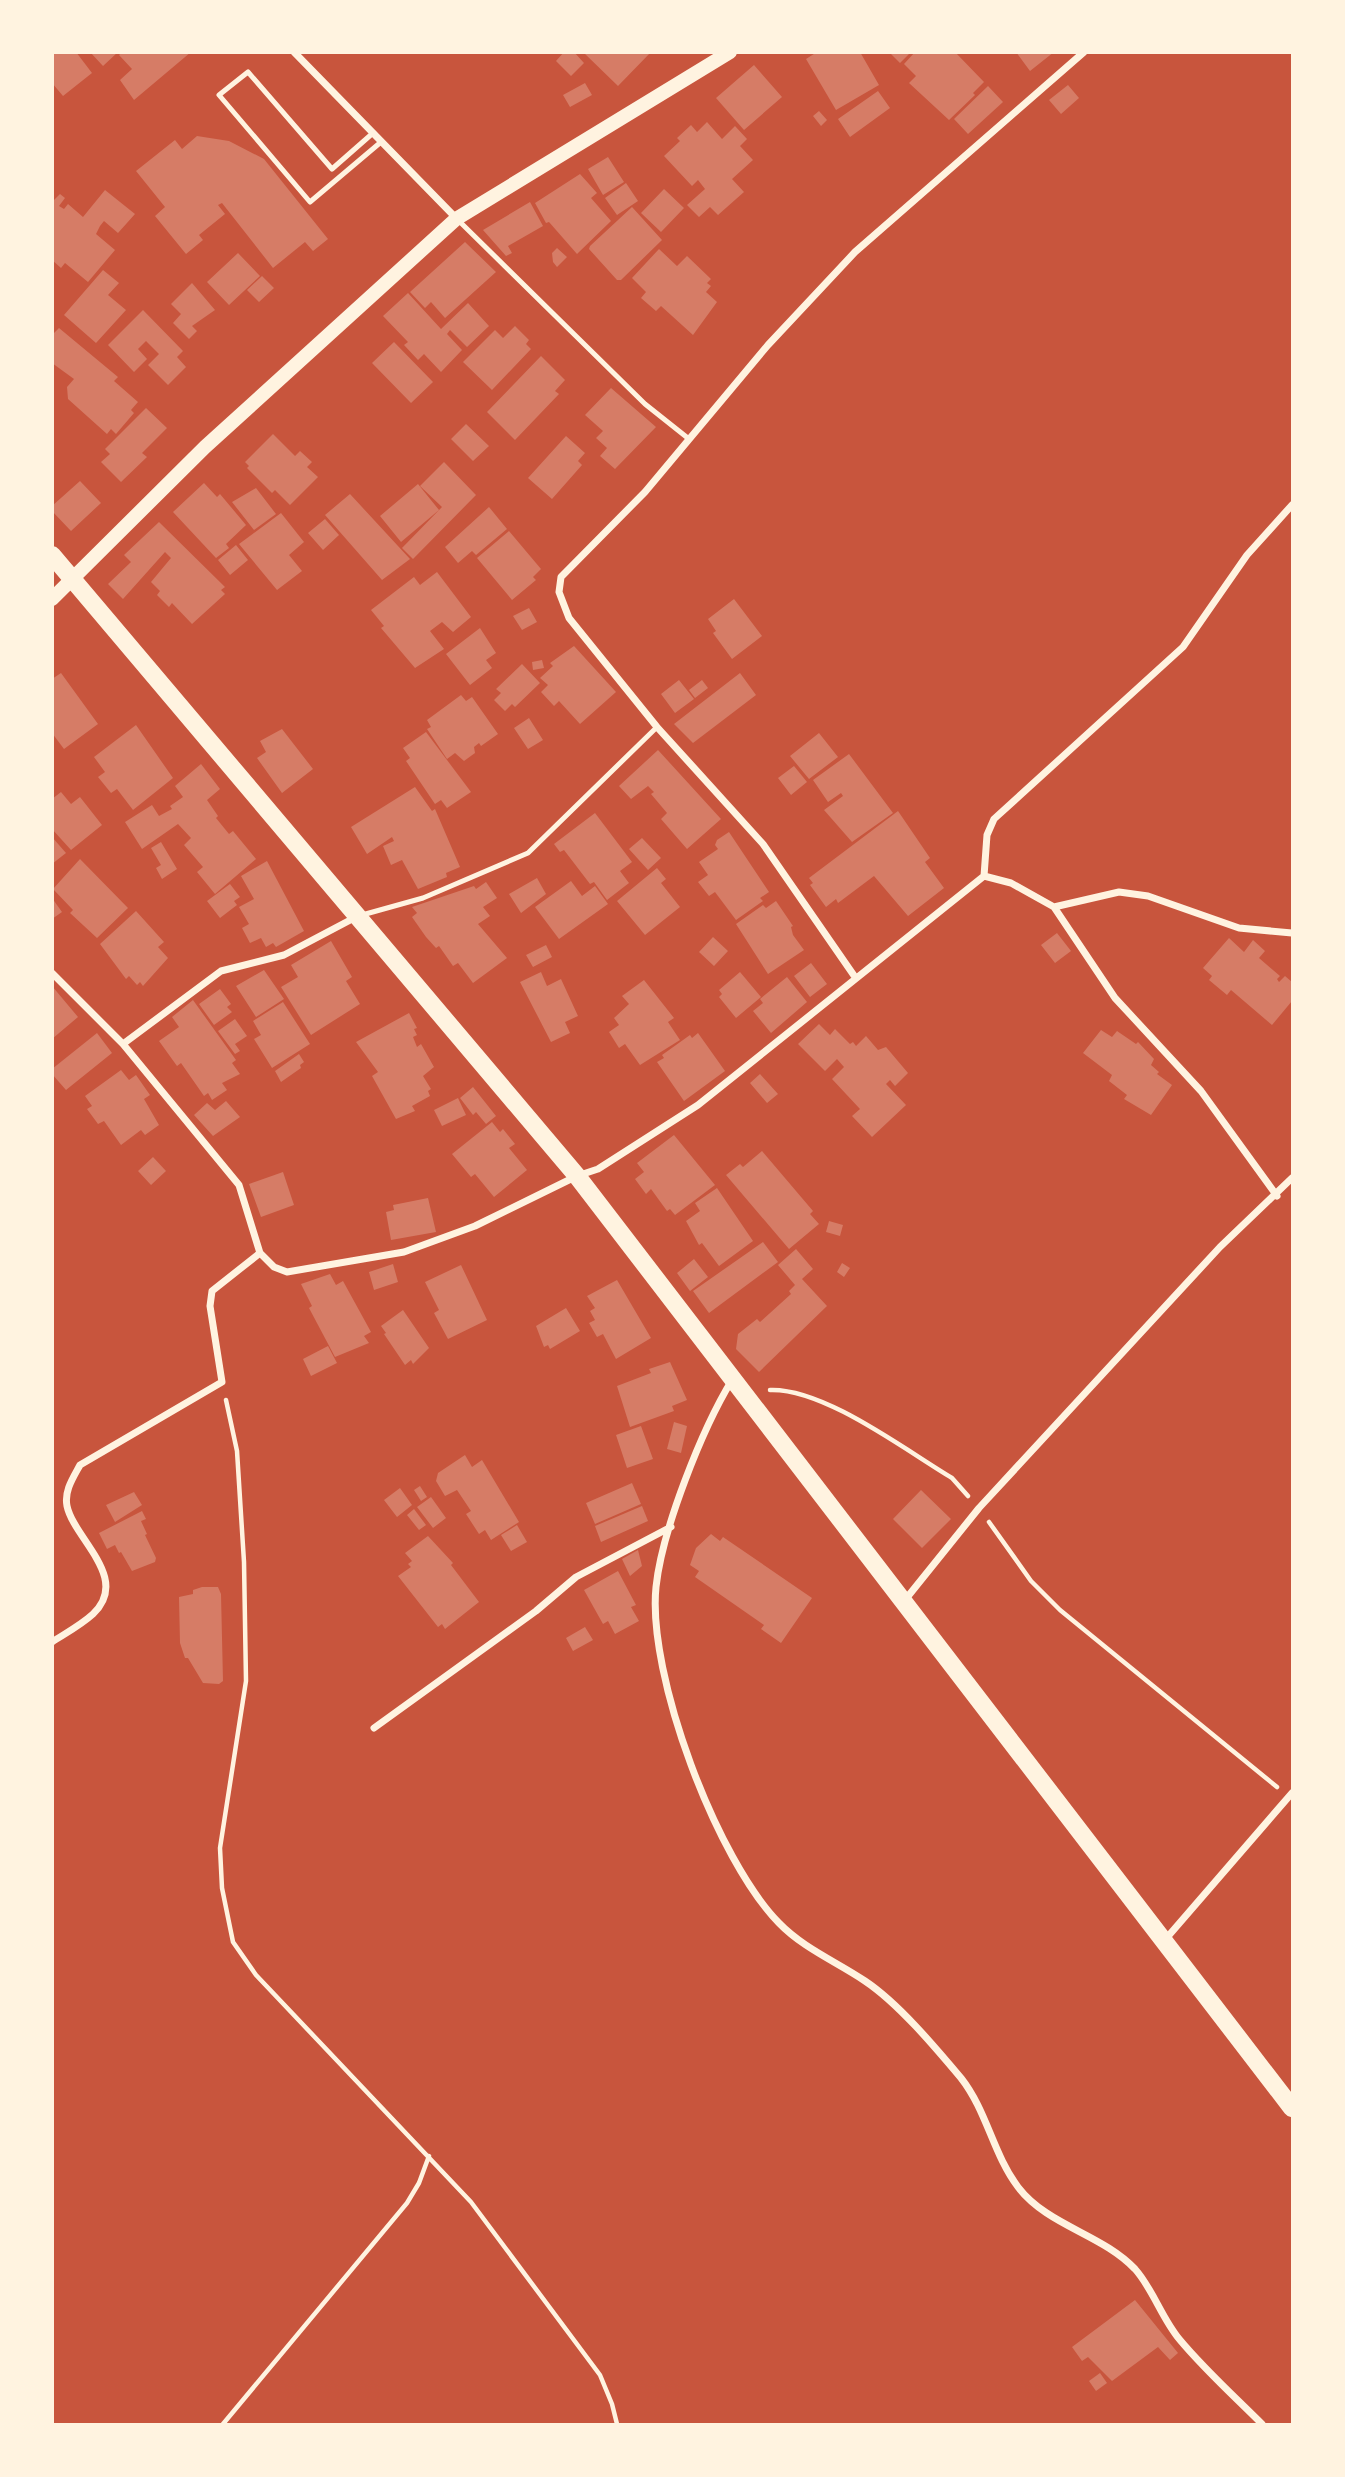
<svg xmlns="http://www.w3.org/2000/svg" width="1345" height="2477" viewBox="0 0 1345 2477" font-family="'Archivo Narrow',sans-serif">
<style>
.building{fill:#d67c66}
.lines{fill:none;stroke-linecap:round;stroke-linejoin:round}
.path{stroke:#fff3e0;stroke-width:4.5}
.service{stroke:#fff3e0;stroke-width:5}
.minor{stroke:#fff3e0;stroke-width:7}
.secondary{stroke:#fff3e0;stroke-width:14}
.primary{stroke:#fff3e0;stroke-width:18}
</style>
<rect width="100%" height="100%" fill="#c8553d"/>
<path class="building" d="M52,52H76L92,73L63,96L52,83Z
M90,52H118L103,66Z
M122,52H191L134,100L120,80L132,69L119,55Z
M564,52H574L584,63L571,76L556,61Z
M583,52H651L618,86Z
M817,52H860L879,85L836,110L806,59Z
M889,52H911L900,63Z
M915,52H955L984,82L973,93L975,95L949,120L909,83L916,76L904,64Z
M1016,52H1054L1030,71Z
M754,65L782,97L744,130L716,98Z
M585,83L592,95L570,107L563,95Z
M1068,85L1079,98L1061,114L1049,100Z
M988,86L1003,102L968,134L954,119Z
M878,91L890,108L850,137L838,119Z
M819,111L827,120L821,126L813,116Z
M707,122L722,139L735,126L747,139L740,146L753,160L732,179L744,192L718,215L710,207L699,217L687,205L705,189L698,180L692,186L664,156L680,141L677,138L691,125L697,132Z
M197,136L229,141L264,159L328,239L313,251L305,242L273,268L222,203L218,205L225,214L199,235L203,240L186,254L155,216L165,207L136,171L175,140L182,149Z
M608,157L624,182L603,195L588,169Z
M580,174L597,193L591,198L611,221L577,254L549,222L546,223L535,203Z
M626,183L638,201L617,215L605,198Z
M664,189L684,208L661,232L641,213Z
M105,190L135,214L118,233L104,221L100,226L96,234L115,250L88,282L65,263L61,268L52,260V202L60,194L65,198L59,206L64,209L68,204L83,217Z
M530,202L543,226L508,246L512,253L506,256L483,230Z
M632,207L662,240L621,280H617L589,249L590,246Z
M465,242L496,272L445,318L431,302L425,308L410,292Z
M557,248L567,257L557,267L553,262L552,253Z
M659,249L677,266L687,256L711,279L707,283L711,286L706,292L717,302L693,335L661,306L656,311L641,298L646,292L632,278Z
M238,253L260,276L229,305L207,282Z
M103,270L119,283L108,295L126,310L96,343L64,315Z
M262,276L274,288L259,302L247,290Z
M192,283L215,310L192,326L197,331L189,339L173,323L181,314L171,304Z
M408,293L441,329L468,303L489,326L467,347L450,330L447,334L462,350L441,372L424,354L418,360L404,345L408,342L383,316Z
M143,310L183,351L177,357L186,367L168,385L148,365L159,354L146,341L138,349L147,359L134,372L108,345Z
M515,326L529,340L526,344L531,349L492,390L463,362L495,330L503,338Z
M59,328L118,377L114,381L138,402L131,410L134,413L116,434L111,429L107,434L68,399L67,387L74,379L52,363V335Z
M394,342L433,382L411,403L372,363Z
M541,356L565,380L555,391L559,394L515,440L487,412Z
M611,388L656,427L615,469L600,456L607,448L596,438L603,431L585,415Z
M146,408L167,428L142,453L147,457L121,482L101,462L110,454L105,449Z
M466,424L489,446L473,461L451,439Z
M273,434L295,456L300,451L312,462L307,467L318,477L290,505L275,490L272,493L247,468L249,466L245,462Z
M566,436L585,453L578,461L582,465L552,499L528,478Z
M444,462L476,495L413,559L402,548L442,507L420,486Z
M80,481L101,503L71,531L52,511V506Z
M204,483L217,497L220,494L246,525L226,544L229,548L216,558L173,512Z
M418,484L439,510L401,542L380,516Z
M256,488L276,514L254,530L232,502Z
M350,494L410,559L382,580L325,515Z
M489,507L507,529L476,555L472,551L458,563L445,547Z
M281,513L304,542L289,555L302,571L277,590L239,544Z
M325,519L339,535L323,550L308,533Z
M159,522L225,587L221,590L225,594L192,624L172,603L169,607L157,595L160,591L151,582L171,558L165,552L123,599L108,584L131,562L124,555Z
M509,531L541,569L533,577L536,580L512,600L477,558Z
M236,545L248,560L230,575L218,560Z
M437,572L471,617L453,632L442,622L430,631L444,649L415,668L381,628L384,626L371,610L414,577L420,585Z
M734,599L762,636L732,659L713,633L716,631L708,619Z
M529,608L537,622L522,630L513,616Z
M480,628L496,653L486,660L492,668L470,685L446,654Z
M574,646L616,692L580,724L559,701L554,706L541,692L548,685L540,678L553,666L550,663Z
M542,660L544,668L533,670L532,662Z
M522,664L540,683L515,707L512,704L505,711L494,700L501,693L496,689Z
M61,673L98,724L64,749L52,733V679Z
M740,673L756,695L693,743L674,724Z
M679,680L694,699L675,713L661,694Z
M702,680L708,688L695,698L689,690Z
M461,695L466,701L472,697L498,734L481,746L479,743L474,747L475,753L464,761L455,753L447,759L427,729L431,727L427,720Z
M529,718L543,740L528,749L514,728Z
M136,725L173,778L133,810L117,789L111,793L98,777L105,772L94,757Z
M282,729L313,769L282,793L257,758L266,752L260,741Z
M426,732L471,792L447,808L441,800L435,804L406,761L410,758L403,748Z
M819,733L838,757L809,779L790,756Z
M658,750L721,819L687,849L661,819L667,813L651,794L654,792L648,786L631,799L619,786Z
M849,754L893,813L852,842L824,810L843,796L841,793L828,802L813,780Z
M201,764L220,789L207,800L218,816L216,818L229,834L233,831L256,859L215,894L197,872L203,867L184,845L191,838L178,824L142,849L125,822L152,805L159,816L172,809L170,806L183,797L175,786Z
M794,766L807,782L791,795L778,778Z
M415,787L432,811L435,809L460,867L446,873L447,877L418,889L402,860L391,865L383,846L394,841L392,837L367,854L351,827Z
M61,792L71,804L80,797L102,825L71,850L52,829V799Z
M898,811L930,858L925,862L944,888L908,916L874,876L838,903L836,899L826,907L810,885L813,883L809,878Z
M595,813L632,862L620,871L629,883L607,900L594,882L590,884L564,850L560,852L554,844Z
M729,832L769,892L760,898L763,901L736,920L715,892L709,896L698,882L708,875L699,862L718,849L715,845L717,840Z
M52,837L66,853L52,864Z
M642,838L661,858L648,870L629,849Z
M161,842L177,869L162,879L156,868L161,865L151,848Z
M80,859L128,908L97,938L70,913L73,910L53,889Z
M267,861L304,931L276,947L273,943L266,947L261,938L250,943L242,928L249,924L239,907L254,899L241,876Z
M657,868L666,879L661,883L680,907L645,935L617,901Z
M537,878L546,894L521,913L509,894Z
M571,881L582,896L595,886L608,904L559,939L535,907Z
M486,882L497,898L483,907L490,916L478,924L507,958L473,983L458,963L453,966L439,946L436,948L426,937L412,917L417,913L412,907L474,886L476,889Z
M230,884L240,897L234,901L237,905L220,918L207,901Z
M52,898L62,912L52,919Z
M776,901L793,926L791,927L793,935L804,950L768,974L736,924L763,905L766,908Z
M136,911L164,942L158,947L168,958L143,986L140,982L137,985L129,976L126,979L100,944Z
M1057,933L1071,951L1055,963L1041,945Z
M713,937L728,951L714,966L699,952Z
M1229,938L1244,952L1253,940L1265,951L1259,958L1280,976L1277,979L1279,982L1285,976L1292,982V1001L1272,1025L1231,990L1227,995L1209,980L1212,976L1203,968Z
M331,941L352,977L346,981L360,1004L311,1035L281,987L298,977L291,965Z
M546,945L552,957L533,967L526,955Z
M811,963L827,984L810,997L794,976Z
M264,970L284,999L256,1017L236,986Z
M541,972L547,986L561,979L578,1016L565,1022L570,1033L551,1042L520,982Z
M740,972L761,997L736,1018L719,997L722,994L719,990Z
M787,977L807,1002L771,1033L753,1011L763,1003L760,999Z
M644,980L674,1018L668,1022L680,1040L640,1065L625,1044L619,1048L609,1032L619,1025L614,1018L629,1004L622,996Z
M52,986L78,1017L52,1039Z
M220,989L231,1004L227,1007L232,1012L214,1025L199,1004Z
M193,1000L236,1060L232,1063L240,1074L222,1083L227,1090L212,1100L208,1093L204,1096L181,1063L177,1066L159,1041L179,1027L172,1017Z
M283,1002L310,1044L272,1068L254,1039L261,1035L253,1021Z
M409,1013L417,1028L414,1029L417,1035L413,1037L417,1047L421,1044L434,1067L423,1076L431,1089L428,1091L430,1096L412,1106L415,1111L396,1119L372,1076L378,1072L356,1042Z
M235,1019L247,1036L235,1044L240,1051L235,1054L218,1031Z
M819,1024L830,1035L835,1029L850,1044L853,1042L856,1046L866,1036L878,1050L886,1047L908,1073L895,1086L890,1080L886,1084L906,1105L872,1137L852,1116L860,1109L832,1079L844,1067L837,1059L825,1071L798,1044Z
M1101,1030L1112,1037L1117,1031L1136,1044L1138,1042L1154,1059L1151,1065L1159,1072L1157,1074L1172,1085L1151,1115L1124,1099L1127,1095L1109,1081L1112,1075L1083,1053Z
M97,1033L112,1053L66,1090L52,1074V1069Z
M698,1033L725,1071L684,1101L657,1062L664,1058L662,1055L690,1035L692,1038Z
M299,1054L304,1062L300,1065L301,1068L281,1082L275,1071Z
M121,1070L129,1080L136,1075L150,1095L144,1099L159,1125L145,1135L141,1130L121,1145L104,1121L98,1124L87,1109L92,1106L85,1096Z
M760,1074L778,1094L767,1103L750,1083Z
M473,1087L496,1116L486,1124L476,1112L473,1115L460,1098Z
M458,1098L466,1115L442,1126L434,1110Z
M226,1101L240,1117L213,1136L194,1115L207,1103L215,1110Z
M492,1122L500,1132L503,1129L515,1144L509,1148L527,1170L494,1197L475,1174L471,1177L452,1154Z
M674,1135L715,1185L675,1215L670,1209L667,1211L651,1189L646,1194L635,1179L644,1172L637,1163Z
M762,1151L813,1211L810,1214L819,1224L789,1249L726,1175L740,1164L743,1167Z
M153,1157L166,1171L151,1185L138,1171Z
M283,1172L294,1205L261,1217L249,1184Z
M717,1188L753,1241L719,1266L702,1243L699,1245L686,1221L700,1211L695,1203Z
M428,1198L436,1232L391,1240L386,1212L394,1210L393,1205Z
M829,1221L843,1225L840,1236L826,1232Z
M763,1242L778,1262L709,1313L693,1291Z
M796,1249L813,1269L802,1279L827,1306L759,1372L736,1349L738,1334L757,1319L760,1322L791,1294L789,1291L795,1285L778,1265Z
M694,1259L708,1277L690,1291L677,1273Z
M842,1263L850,1268L844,1277L837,1272Z
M393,1264L398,1282L374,1290L369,1272Z
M461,1265L487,1320L448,1339L434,1313L439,1310L425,1282Z
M330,1274L336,1285L343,1281L371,1332L364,1336L369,1343L335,1357L309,1308L312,1306L301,1284Z
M617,1280L651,1338L616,1359L603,1334L597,1337L589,1323L595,1320L590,1311L595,1308L587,1296Z
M566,1308L580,1331L550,1349L548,1345L544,1347L536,1326Z
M403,1310L429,1348L413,1364L411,1360L405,1365L384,1334L386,1333L381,1326Z
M328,1346L337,1363L311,1376L303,1359Z
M670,1362L687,1400L672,1406L674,1411L630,1427L617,1386L651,1373L649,1369Z
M674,1422L687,1426L681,1453L667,1449Z
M641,1426L653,1459L627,1468L616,1435Z
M465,1455L472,1467L482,1460L519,1522L491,1540L485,1530L479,1534L466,1514L471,1511L457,1490L445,1496L436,1481L438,1473Z
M632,1483L641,1504L595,1524L586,1503Z
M420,1486L427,1497L421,1501L414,1490Z
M400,1488L412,1505L397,1517L384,1500Z
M921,1490L951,1519L922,1548L893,1519Z
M134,1492L142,1505L115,1522L106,1505Z
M431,1497L446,1518L433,1528L417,1507Z
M642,1506L648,1521L601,1542L595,1526Z
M414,1509L426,1525L419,1530L407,1515Z
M142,1511L146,1519L141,1521L147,1534L145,1535L156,1558L155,1562L132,1571L121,1552L119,1553L115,1545L107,1549L99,1533Z
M517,1525L527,1542L511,1551L501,1535Z
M711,1534L720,1541L723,1537L812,1598L781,1643L761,1629L764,1625L695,1577L699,1571L690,1565L696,1548Z
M428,1536L453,1563L451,1565L479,1602L445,1629L442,1624L438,1627L398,1576L411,1567L408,1564L412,1561L405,1553Z
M638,1550L642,1566L630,1576L622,1559Z
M618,1571L636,1605L631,1607L639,1621L615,1634L608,1621L603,1624L584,1590Z
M202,1587H218L221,1594L223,1681L219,1684L203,1683L188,1658H185L180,1643L179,1597L193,1594V1590Z
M585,1627L593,1640L573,1651L566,1638Z
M1135,2300L1178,2353L1170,2360L1158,2347L1112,2381L1088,2357L1082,2361L1072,2347Z
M1100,2373L1107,2383L1096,2391L1089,2381Z"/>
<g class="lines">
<path class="path" d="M770,1390C824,1388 905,1450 952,1478L968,1496
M226,1400L237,1451L244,1562L246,1681L220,1848L222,1888L233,1942L256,1975L471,2202L600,2375L612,2404L617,2424
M989,1522L1031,1581L1060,1610L1277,1787
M223,2424L407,2203L419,2183L429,2156"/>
<path class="service" d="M373,133L332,169L248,72L219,95L310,202L381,142
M459,221L645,404L689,439
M362,915L423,898L528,853L657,727"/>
<path class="minor" d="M294,52L456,218
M984,876L987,835L994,819L1183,647L1247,555L1292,505
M1054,907L1115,998L1201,1091L1277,1196
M52,973L123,1044L239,1185L260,1253L274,1267L287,1272L404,1252L475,1226L577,1176L598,1169L698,1105L984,876L1011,883L1054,907L1119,892L1148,896L1239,928L1292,933
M855,977L763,844L657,727L569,618L559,592L561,577L645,492L768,345L855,252L1084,52
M123,1044L221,971L284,955L356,917
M732,1380C702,1429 662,1530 656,1587C647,1675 717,1860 779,1923C803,1948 837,1962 865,1981C898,2003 935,2047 961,2078C987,2111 993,2154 1018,2187C1048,2226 1102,2234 1135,2269C1153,2289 1162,2319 1180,2340C1205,2370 1235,2397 1262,2424
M905,1600L979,1508L1220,1247L1292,1178
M52,1642C66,1633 81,1625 93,1614C131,1578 74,1539 67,1506C64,1491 73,1478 80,1465L222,1382L210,1306L212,1291L260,1253
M374,1728L536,1611L576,1577L671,1527
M1164,1941L1292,1793"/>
<path class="secondary" d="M52,599L205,447L456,219L730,52"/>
<path class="primary" d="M52,555L577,1176L1292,2108"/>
</g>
<rect width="1345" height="2477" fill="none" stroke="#fff3e0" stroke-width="108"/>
</svg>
